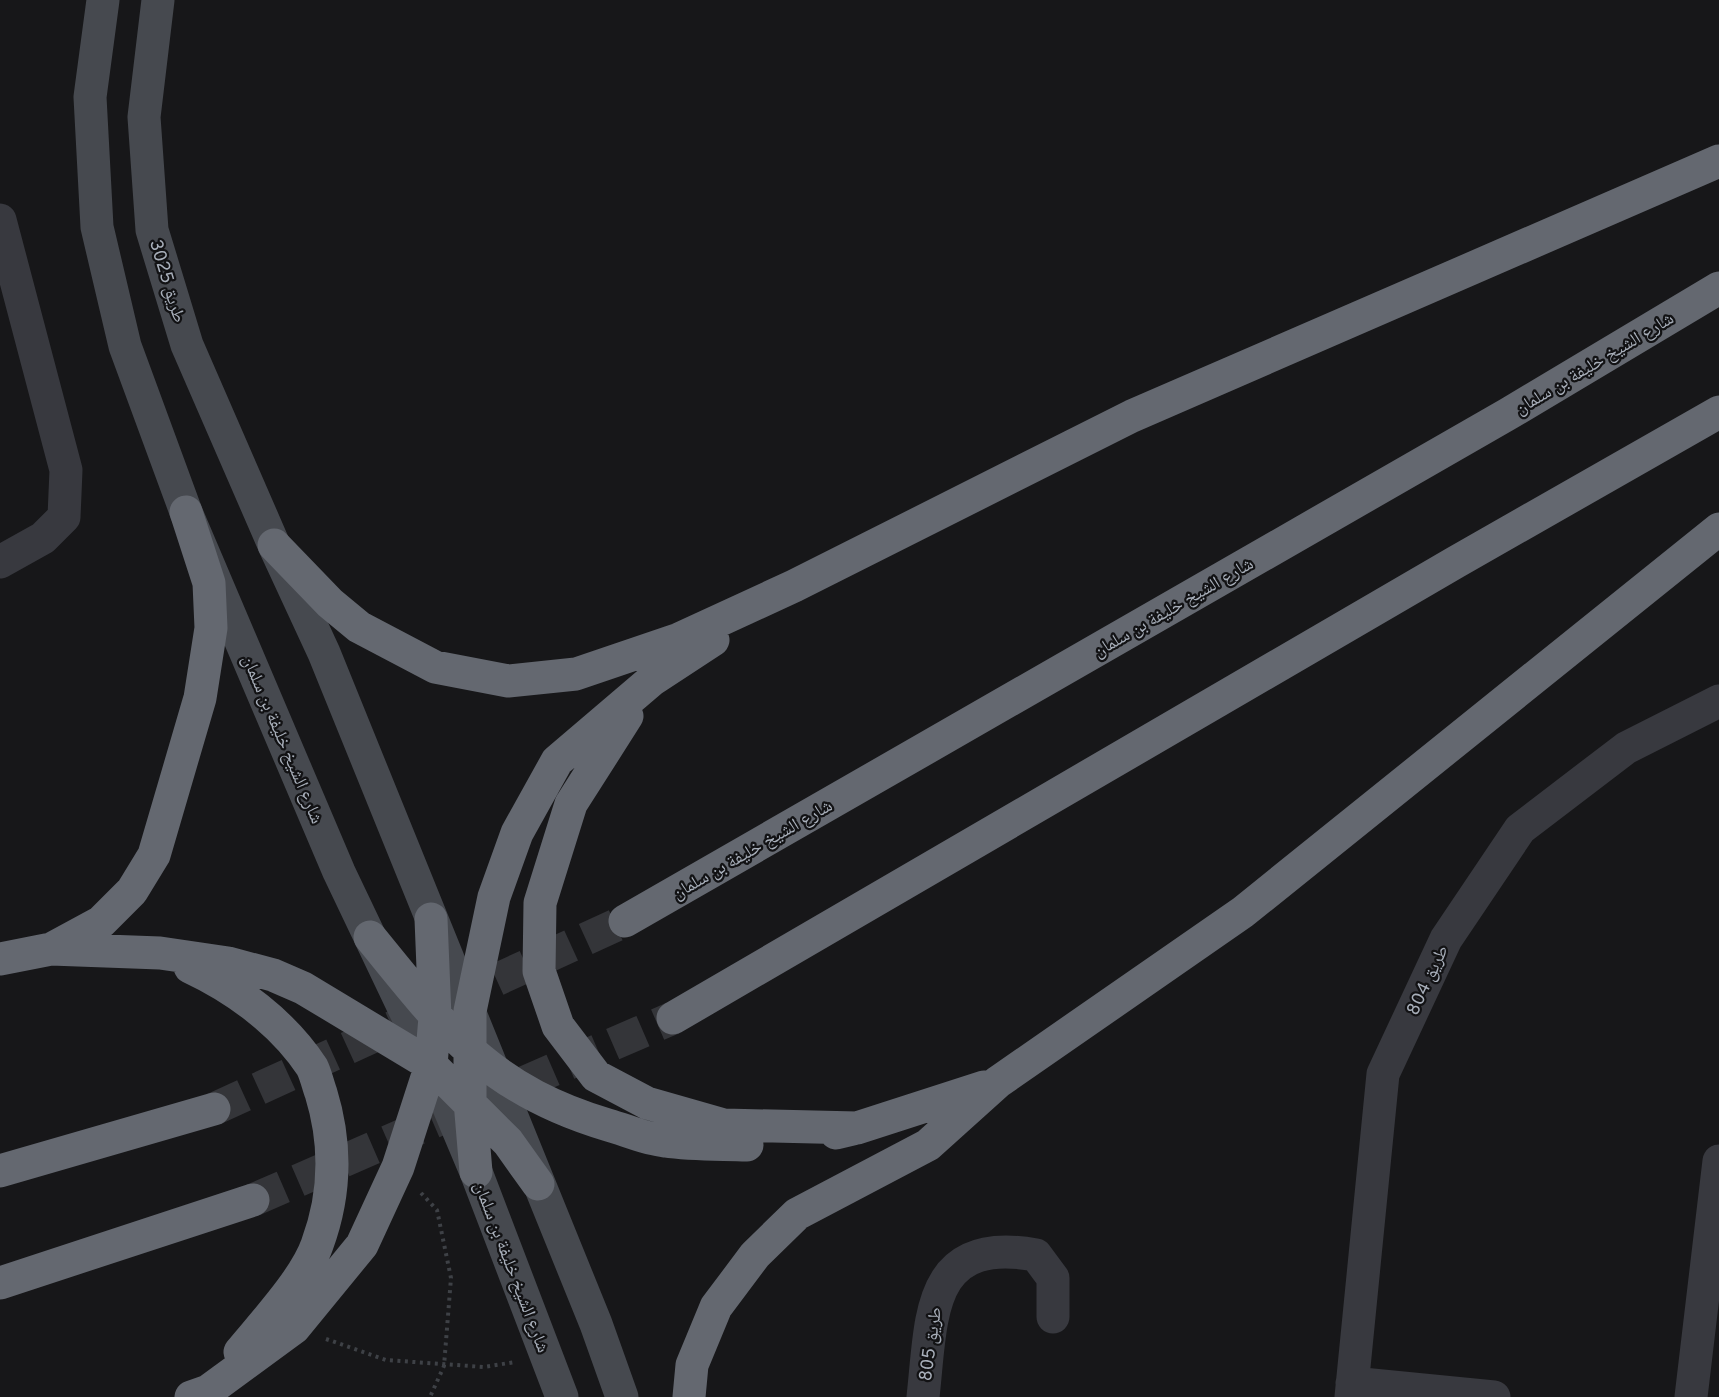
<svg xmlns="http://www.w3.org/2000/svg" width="1719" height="1397" viewBox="0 0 1719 1397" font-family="Overpass,'Noto Naskh Arabic',sans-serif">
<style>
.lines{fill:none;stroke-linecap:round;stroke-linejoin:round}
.highway-tunnel{stroke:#343539;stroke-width:33;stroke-dasharray:33 16;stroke-linecap:butt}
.path{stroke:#3e4146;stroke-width:4;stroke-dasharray:3 4.5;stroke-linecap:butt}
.street{stroke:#38393f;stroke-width:33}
.secondary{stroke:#46494f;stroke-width:33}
.highway{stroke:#646870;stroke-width:33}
.labels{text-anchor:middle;stroke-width:4.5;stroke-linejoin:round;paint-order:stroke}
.street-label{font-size:18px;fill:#a8afba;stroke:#121214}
</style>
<rect width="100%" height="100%" fill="#171719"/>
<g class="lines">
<path class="highway-tunnel" d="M452,1000L625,921
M214,1109L400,1024
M253,1200L673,1018"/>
<path class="path" d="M421,1193L437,1210L451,1278L444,1366L430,1397
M326,1339L386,1360L484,1367L515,1362"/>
<path class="street" d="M0,220L66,470L64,517L43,538L0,562
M1352,1383L1494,1397
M923,1397C932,1317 926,1235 1036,1255L1053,1278V1317
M1351,1397L1383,1074L1446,939L1520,829L1626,748L1719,701
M1691,1397L1719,1161"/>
<path class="secondary" d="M103,0L90,97L97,227L125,346L186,512L339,872L431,1065L476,1172L562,1397
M158,0L144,117L152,230L187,345L274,545L324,653L596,1324L622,1397"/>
<path class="highway" d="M274,545L330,603L359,627L435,667L508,681L576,674L679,639L794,586L1132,416L1719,161
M627,716L571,804L540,903L539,971L558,1026L596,1076L647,1103L724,1125L857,1128
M625,921L1508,414L1719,288
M370,937C446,1030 487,1089 608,1125C626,1130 646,1139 665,1141C692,1145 720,1144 747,1145
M53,948L101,922L132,891L154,855L200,698L211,628L209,583L186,512
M0,959L51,949L160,953L228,963L273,975L303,988L431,1065L508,1142L538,1184
M190,967C237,989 283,1023 312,1067C316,1075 318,1085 321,1093C337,1145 336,1194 317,1245C305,1279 263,1324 240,1352
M673,1018L1456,562L1719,412
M836,1133L857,1128L984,1087
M0,1171L214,1109
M476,1172L470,1101V1011L494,897L517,833L557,761L652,680L713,640
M0,1283L253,1200
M191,1397L208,1391L294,1328L362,1245L398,1167L431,1065L435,1017L431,919
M689,1397L692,1365L716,1307L755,1255L797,1214L928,1145L998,1082L1243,912L1719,529"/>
</g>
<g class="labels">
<g class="street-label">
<text transform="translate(168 281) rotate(73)" y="6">طريق 3025</text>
<text transform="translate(1594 363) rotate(-31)" y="6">شارع الشيخ خليفة بن سلمان</text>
<text transform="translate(1173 607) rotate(-30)" y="6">شارع الشيخ خليفة بن سلمان</text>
<text transform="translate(283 739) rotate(67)" y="6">شارع الشيخ خليفة بن سلمان</text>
<text transform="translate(752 849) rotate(-30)" y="6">شارع الشيخ خليفة بن سلمان</text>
<text transform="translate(1427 980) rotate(-65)" y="6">طريق 804</text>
<text transform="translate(512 1267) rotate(69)" y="6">شارع الشيخ خليفة بن سلمان</text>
<text transform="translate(930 1344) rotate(-82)" y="6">طريق 805</text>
</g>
</g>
</svg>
